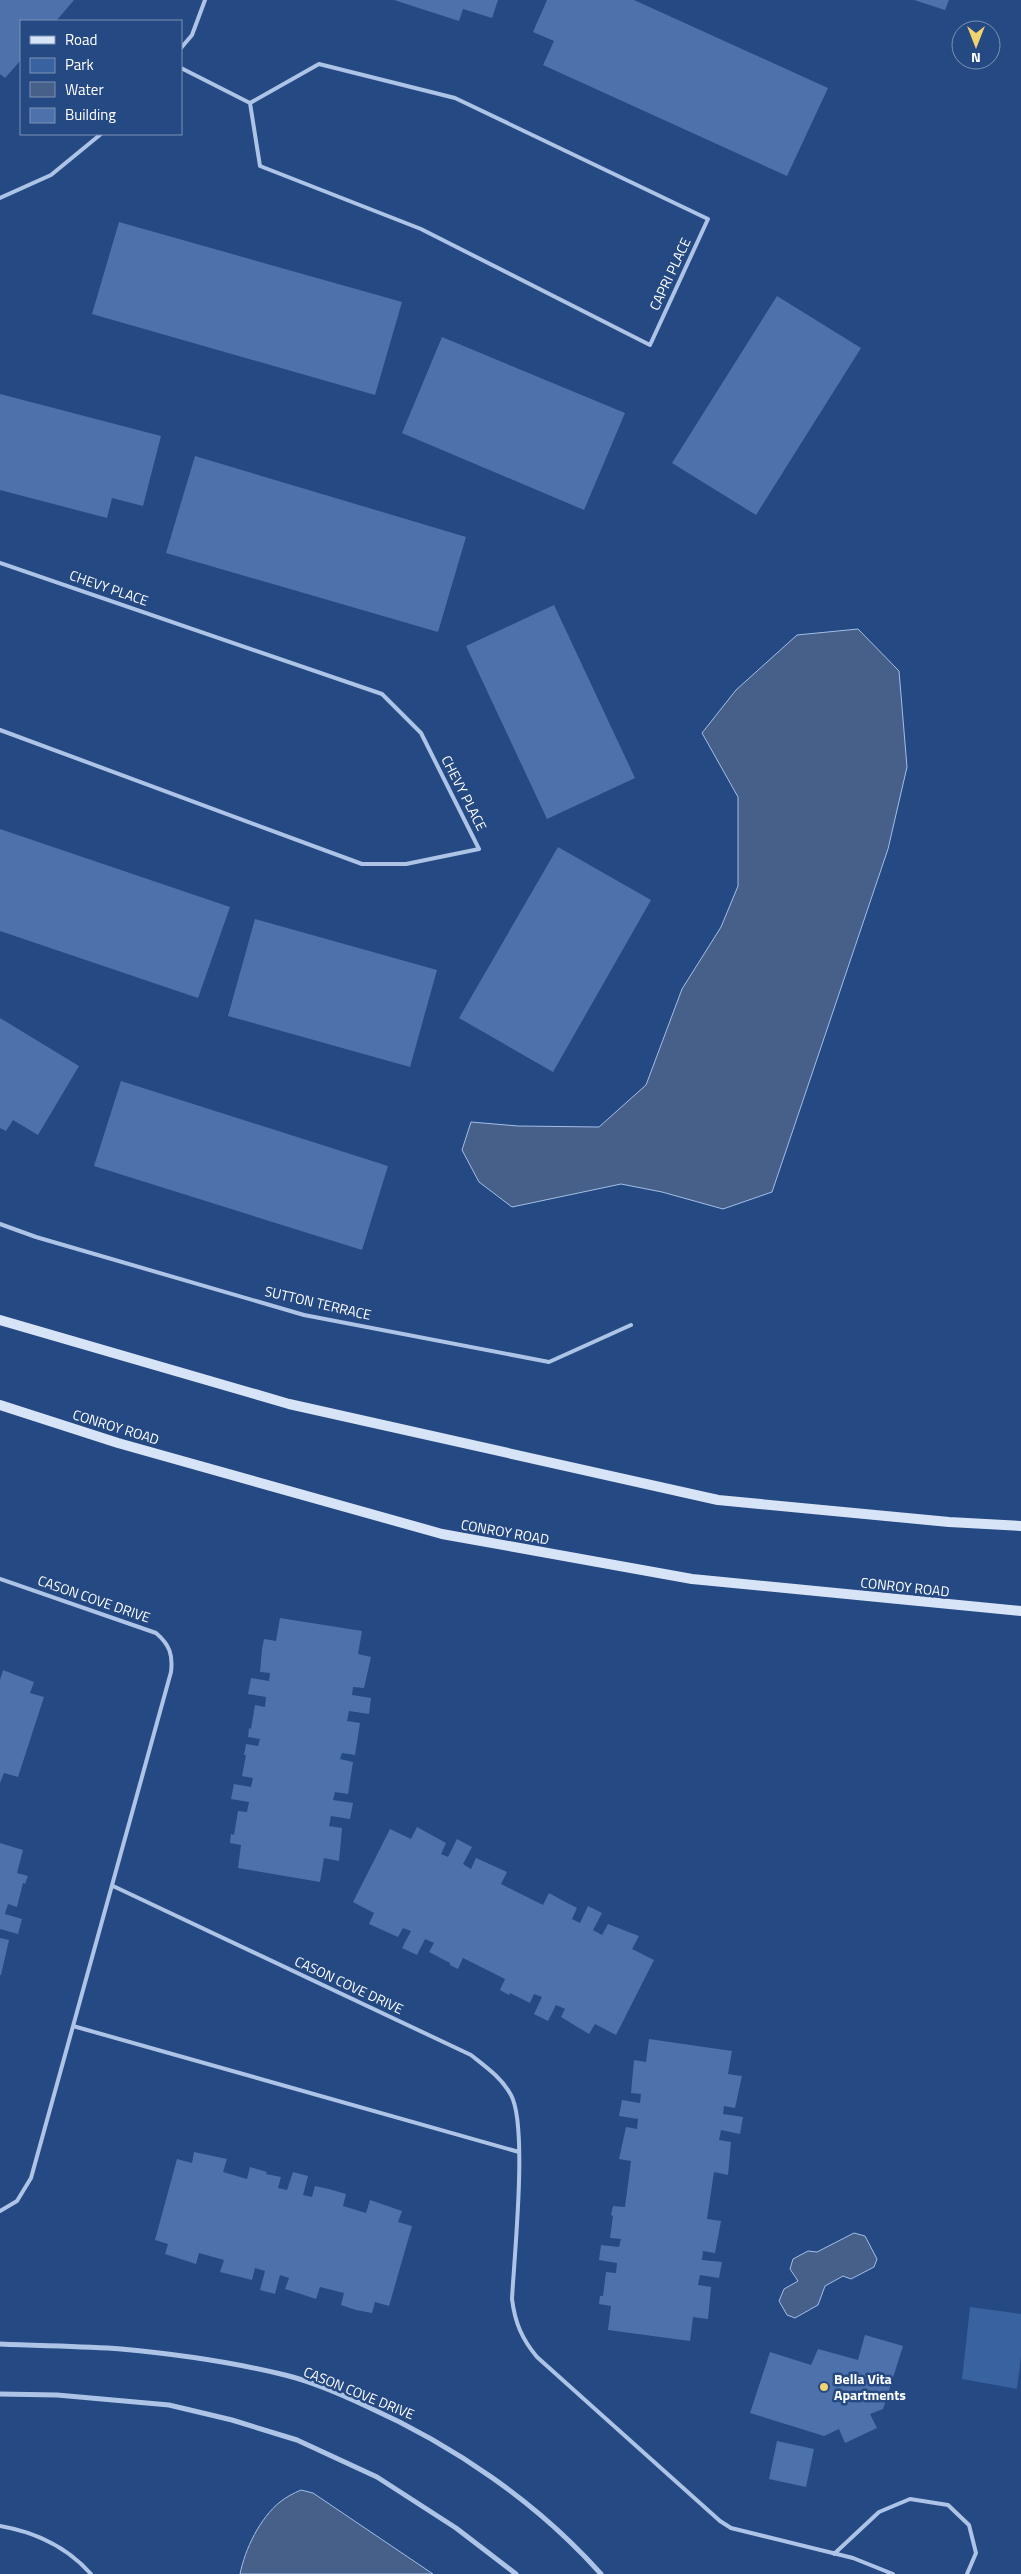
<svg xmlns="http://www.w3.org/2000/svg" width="1021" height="2574" viewBox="0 0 1021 2574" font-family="'Titillium Web',sans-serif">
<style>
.green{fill:#3962a0}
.water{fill:#476089;stroke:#a1bfe8}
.building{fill:#4d72ab}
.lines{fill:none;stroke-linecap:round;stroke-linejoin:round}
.service{stroke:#adc4e7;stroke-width:4}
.minor{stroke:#adc4e7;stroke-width:5}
.secondary{stroke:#d7e3f6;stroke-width:10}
.poi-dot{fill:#f1d271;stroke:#254982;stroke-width:2}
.labels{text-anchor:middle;stroke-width:5;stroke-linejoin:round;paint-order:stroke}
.street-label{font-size:14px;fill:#fff;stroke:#254982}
.poi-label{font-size:14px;font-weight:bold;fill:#fff;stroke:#254982;text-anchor:start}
</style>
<rect width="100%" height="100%" fill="#254982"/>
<path class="green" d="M970,2307L1021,2314V2357L1017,2389L962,2379Z"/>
<path class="water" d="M858,629L899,671L907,767L888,849L772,1192L723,1209L662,1192L621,1184L512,1207L479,1182L462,1150L471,1122L518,1126L599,1127L646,1085L682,989L721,927L738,886V797L702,733L736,690L797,635Z
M854,2233L865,2236L877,2259L874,2267L851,2279L843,2276L825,2286L818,2305L795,2318L787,2315L779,2301L784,2289L798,2281L790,2269L793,2259L808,2251L817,2252Z
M301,2490L313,2493L433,2574H240C245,2549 260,2518 280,2502C286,2497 294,2493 301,2490Z"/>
<path class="building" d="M0,0H74L56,21H21V60L5,78L0,74Z
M394,0H498L492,18L463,9L459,21Z
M547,0H634L828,88L787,176L543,65L554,41L533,32Z
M914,0H949L945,10Z
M119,222L402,302L375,395L92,314Z
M777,296L861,348L756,515L672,463Z
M442,337L625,413L584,510L402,433Z
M0,394L161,436L143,506L112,498L107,518L0,490Z
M195,456L466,537L438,632L166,553Z
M554,605L635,778L547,819L466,646Z
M0,829L230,907L198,998L0,931Z
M558,847L651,900L553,1072L459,1018Z
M255,919L437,970L410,1067L228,1016Z
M0,1018L79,1066L38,1135L13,1120L6,1131L0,1128Z
M121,1081L388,1166L362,1250L94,1166Z
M280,1618L362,1631L358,1654L371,1657L364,1688L353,1687L352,1695L371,1698L369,1714L349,1711L347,1721L360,1723L355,1755L342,1753L340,1759L353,1762L348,1794L335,1792L333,1800L353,1803L350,1819L331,1816L329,1826L342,1828L339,1861L324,1858L320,1882L238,1868L241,1845L230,1843L231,1834L234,1835L238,1811L247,1812L249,1802L231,1799L234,1784L251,1787L253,1778L242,1776L246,1755H244L246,1744L258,1746L260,1739L248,1737L249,1728L251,1729L255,1705L265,1707L266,1697L248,1694L251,1678L269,1681L270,1673L260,1672L262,1649L264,1639L276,1641Z
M3,1670L34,1682L30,1693L44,1697L18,1777L4,1773L0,1783V1680Z
M417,1827L446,1843L441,1854L448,1857L457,1839L472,1847L463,1864L471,1869L476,1858L507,1872L501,1884L543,1905L549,1893L558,1898L577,1908L572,1919L580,1923L588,1906L602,1913L593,1930L602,1935L608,1924L639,1936L632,1949L654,1960L616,2035L595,2024L589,2034L561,2017L565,2009L556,2005L548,2021L534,2014L542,1997L534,1994L530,2003L510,1993L509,1995L500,1990L505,1979L463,1958L458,1969L450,1965V1963L429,1952L434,1943L425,1939L417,1955L402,1948L411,1931L403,1928L398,1937L369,1924L374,1913L353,1902L390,1829L411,1839Z
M0,1843L23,1850L17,1873L28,1876L25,1884L23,1883L17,1907L8,1904L5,1914L22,1919L18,1934L0,1929Z
M0,1938L9,1940L1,1975H0Z
M649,2039L732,2051L728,2074L742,2076L735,2108L724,2106L723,2114L743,2117L740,2134L721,2130L719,2140L731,2142L728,2175L714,2172L707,2219L721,2221L715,2253L703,2251L702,2260L722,2262L719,2278L700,2275L698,2285L711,2287L708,2319L693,2317L690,2341L608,2330L611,2306L599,2304L600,2296H603L606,2272L616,2273L617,2263L599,2260L601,2245L619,2247L621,2239L610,2238L613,2216L611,2215L613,2206L625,2207L631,2161L619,2159L626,2127L637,2129L638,2119L619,2116L622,2100L640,2103L641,2094L631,2093L634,2060L646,2062Z
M194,2152L227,2159L223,2172L247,2179L250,2167L267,2172L266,2174L281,2177L278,2188L287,2190L293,2172L308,2176L303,2195L312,2197L315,2186L329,2189L346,2194L343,2206L366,2213L370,2200L402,2211L398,2222L412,2226L389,2306L375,2302L372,2313L356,2310L341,2305L344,2293L320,2287L316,2299L301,2294L285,2289L289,2278L280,2275L275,2294L260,2290L265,2271L255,2268L252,2280L220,2272L224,2260L199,2253L196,2264L165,2254L168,2244L155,2240L177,2159L192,2163Z
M865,2335L903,2346L883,2409L870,2414L877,2428L845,2443L839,2429L824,2436L750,2413L770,2352L811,2365L818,2349L858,2360Z
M777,2441L814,2449L806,2487L769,2479Z"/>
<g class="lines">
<path class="service" d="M181,48L192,35L205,0
M319,64L455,98L708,219L650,345L421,229L260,166L250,103Z
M181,68L250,103
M0,198L51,175L101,134
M0,563L382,694L421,733L479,849L406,864H362L0,730
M0,1224L36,1237L304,1315L549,1362L631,1325
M0,1579L156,1633C170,1645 173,1655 171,1672L31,2178L17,2201L0,2211
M113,1886L471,2055C486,2067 501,2077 511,2095C528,2126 514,2258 512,2299C515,2323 522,2339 537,2357L720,2521L731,2528L853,2558L893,2574
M73,2026L519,2152
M0,2526C35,2532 67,2547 91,2574
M834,2554L879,2512L910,2499L948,2505L969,2525L976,2553L967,2574"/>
<path class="minor" d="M0,2344C40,2346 81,2346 121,2349C176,2354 232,2362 285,2375C313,2382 341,2394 366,2406C453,2445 537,2502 601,2574
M0,2394L57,2395L169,2405L232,2420L297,2440L377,2477L456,2528L516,2574"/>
<path class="secondary" d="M0,1320L289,1404L718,1500L949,1522L1021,1526
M0,1405L118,1443L442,1534L692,1579L1021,1611"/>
</g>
<circle class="poi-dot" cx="824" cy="2387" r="5"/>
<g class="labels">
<g class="street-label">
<text transform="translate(670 274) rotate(-65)" y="5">CAPRI PLACE</text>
<text transform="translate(109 588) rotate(19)" y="5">CHEVY PLACE</text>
<text transform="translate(464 793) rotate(63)" y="5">CHEVY PLACE</text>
<text transform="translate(318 1303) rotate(13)" y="5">SUTTON TERRACE</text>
<text transform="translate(116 1427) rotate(17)" y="5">CONROY ROAD</text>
<text transform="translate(505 1532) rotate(10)" y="5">CONROY ROAD</text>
<text transform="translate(905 1587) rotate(6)" y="5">CONROY ROAD</text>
<text transform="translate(94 1599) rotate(19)" y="5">CASON COVE DRIVE</text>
<text transform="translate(349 1985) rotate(25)" y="5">CASON COVE DRIVE</text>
<text transform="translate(359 2393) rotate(22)" y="5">CASON COVE DRIVE</text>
</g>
<g class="poi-label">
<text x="834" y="2384">Bella Vita<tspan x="834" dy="16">Apartments</tspan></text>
</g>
</g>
<rect x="20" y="20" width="162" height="115" fill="#254982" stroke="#7c92b4"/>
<rect x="30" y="36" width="25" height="8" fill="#d7e3f6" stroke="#7c92b4"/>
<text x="65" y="45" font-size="15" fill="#ffffff">Road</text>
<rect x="30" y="58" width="25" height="15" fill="#3962a0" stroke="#7c92b4"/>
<text x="65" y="70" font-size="15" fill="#ffffff">Park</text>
<rect x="30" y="82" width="25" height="15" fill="#476089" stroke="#7c92b4"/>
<text x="65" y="95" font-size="15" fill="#ffffff">Water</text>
<rect x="30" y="108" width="25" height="15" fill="#4d72ab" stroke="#7c92b4"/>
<text x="65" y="120" font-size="15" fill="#ffffff">Building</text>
<g transform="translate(976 45) rotate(180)"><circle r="24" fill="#254982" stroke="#7c92b4"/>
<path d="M0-4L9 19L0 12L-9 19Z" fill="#f1d271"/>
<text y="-8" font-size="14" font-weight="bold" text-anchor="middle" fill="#ffffff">N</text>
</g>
</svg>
